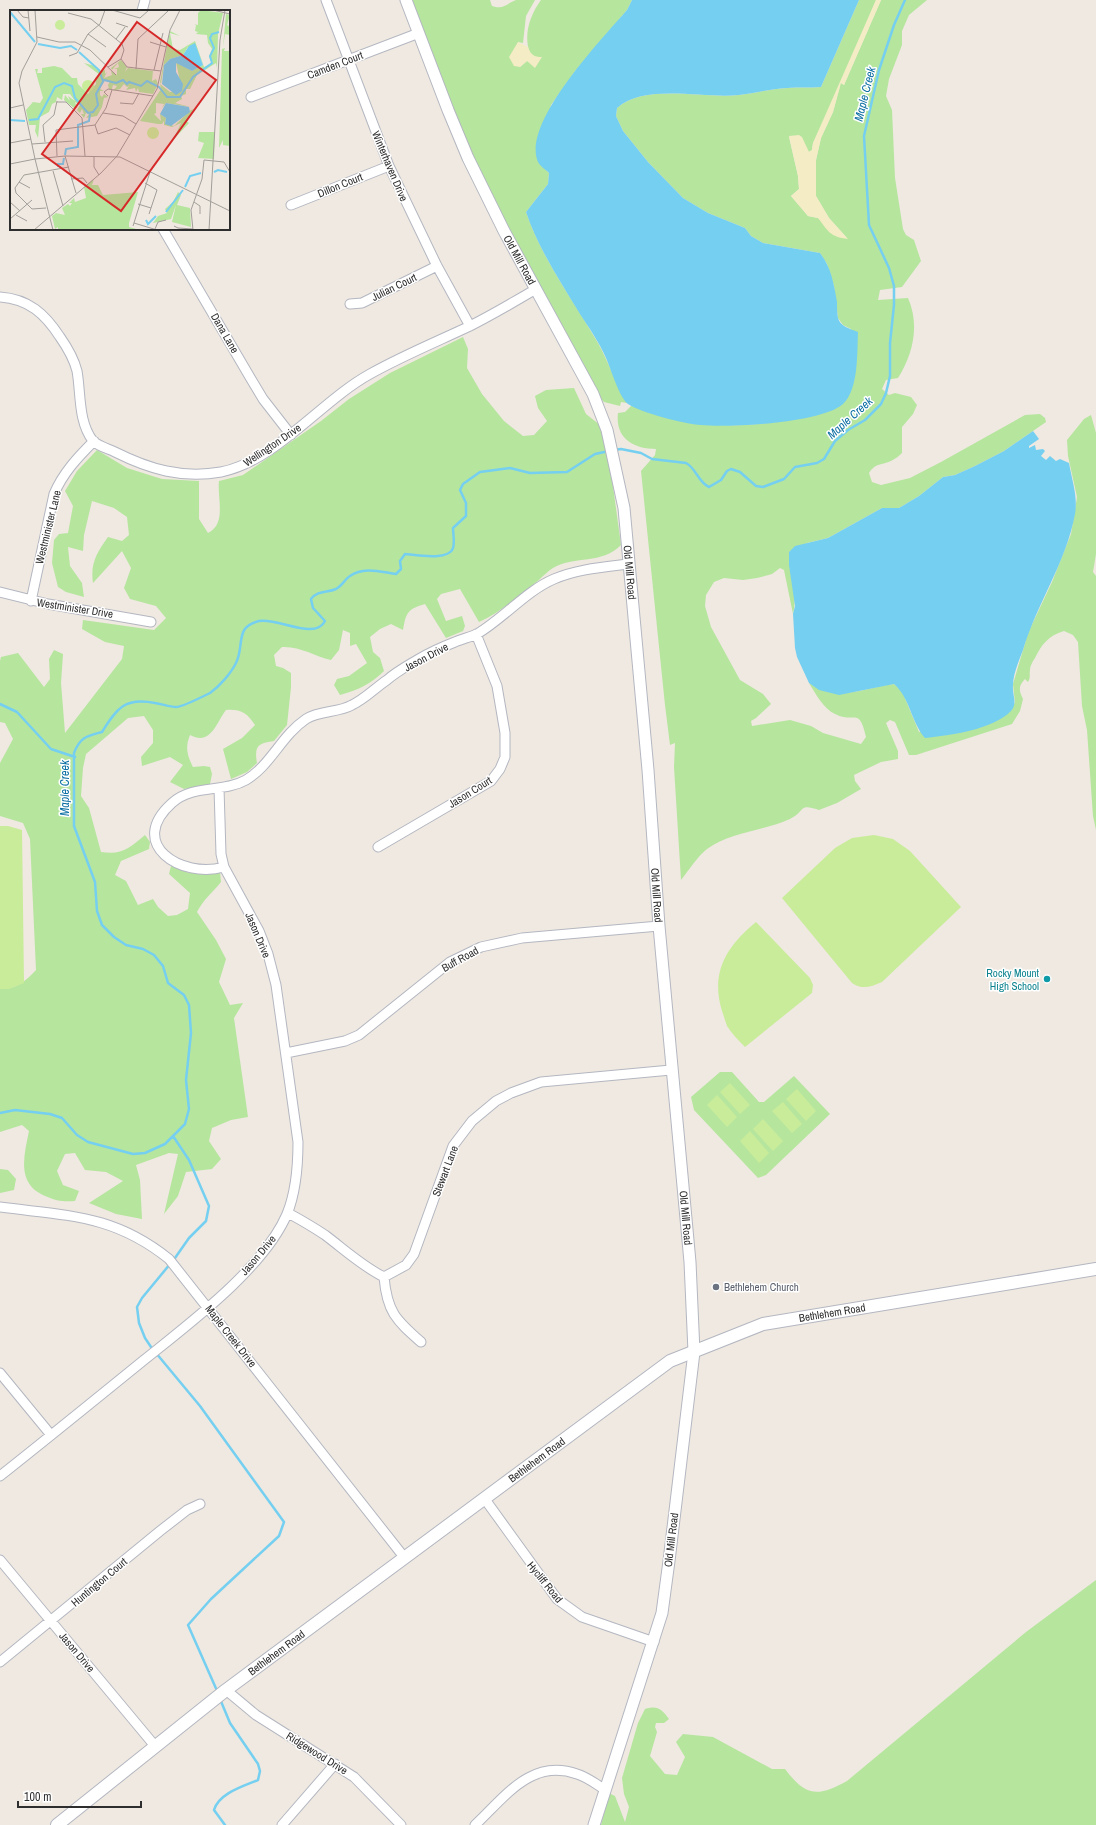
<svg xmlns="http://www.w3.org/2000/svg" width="1096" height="1825" viewBox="0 0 1096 1825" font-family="'Archivo Narrow',sans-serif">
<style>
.green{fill:#b6e59e;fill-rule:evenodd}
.sand{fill:#f3ecc5}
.pitch{fill:#c9ec9a}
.water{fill:#75cff0}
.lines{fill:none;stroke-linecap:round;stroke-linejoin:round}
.stream{stroke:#75cff0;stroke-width:2.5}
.minor-casing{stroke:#b4b7c1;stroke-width:11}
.tertiary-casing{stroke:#b4b7c1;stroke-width:13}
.secondary-casing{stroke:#b4b7c1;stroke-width:14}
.minor{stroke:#fff;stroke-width:9}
.tertiary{stroke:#fff;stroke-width:11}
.secondary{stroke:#fff;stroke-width:12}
.culture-dot{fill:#0f9aa8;stroke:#fff;stroke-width:1.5}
.worship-dot{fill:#6b7280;stroke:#fff;stroke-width:1.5}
.labels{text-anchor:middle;stroke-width:3;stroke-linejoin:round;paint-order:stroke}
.street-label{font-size:11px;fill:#2e2e2e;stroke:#fff}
.culture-label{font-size:11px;fill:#0d838f;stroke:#fff;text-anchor:end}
.worship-label{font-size:11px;fill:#5b616d;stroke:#fff;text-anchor:start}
.water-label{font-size:12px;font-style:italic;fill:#0d6fa3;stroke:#fff}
.inset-river{fill:none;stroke:#75cff0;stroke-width:2}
.inset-road{fill:none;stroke:#a29e99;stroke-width:1}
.view{fill:#d62828;fill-opacity:0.15;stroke:#d62828;stroke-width:2}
.inset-edge{fill:none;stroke:#2e2e2e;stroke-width:2}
</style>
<rect width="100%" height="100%" fill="#efe9e1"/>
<path class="green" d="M411,0H490L492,6C503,10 506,4 516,0C521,0 529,0 535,0L526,16L523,43L518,42L520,67L527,61L542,57H535L530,53C523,35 530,15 541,0H632L627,10L576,70L551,105L539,163L549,173L548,184L526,212C542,259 573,300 598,343C609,363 616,384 627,403L621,402L620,406L604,402L596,393L580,358L494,202L466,142Z
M859,0H876L841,83L844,85L881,0H927L909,15L902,31V45L889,79L886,96L892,110L895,178L903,229L906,235L914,240L921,261L902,287L880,290L878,300L908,298C920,325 913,354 898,378L886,380L882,389L889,395L895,393L911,397L917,405L913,414L902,427V453C899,456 895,459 891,461C882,465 875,463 869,473L872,482L881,485L910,478L941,462L1025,415L1040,414L1045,418L1046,422L1004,451L975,466L955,475L943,477L919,496L899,508H882L828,538L807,543L789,552C789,572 798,594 793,614L784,570L780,568L772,574L757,578L743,580L724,578L714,582L706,595L705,606L711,627L740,680L763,694L771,704L756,718L751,721L752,726L790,720L811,726L823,733L861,744L866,737C859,706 855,724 835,714C824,709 815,693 809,683C838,703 862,688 894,684L902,691L919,732L1015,703L1013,684L1028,633L1052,582L1071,534L1077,497L1068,456L1067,440L1084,419L1091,415L1096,433V554L1093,572L1096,576V830L1093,816L1087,730L1082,706L1078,642L1073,635L1064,631C1048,636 1042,644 1035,658C1033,661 1030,666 1030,670C1029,675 1031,676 1028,682L1025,679C1018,686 1019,691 1023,699L1020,711L1012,724L916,755H909L895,722L890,720L886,723L898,751V759L881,762L854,775L855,781L861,789L837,803L819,810C798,803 806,811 790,819C764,831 730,832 707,849C697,857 689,870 681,880L674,767L675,743L670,745L665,705L641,471L655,455L656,449C633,449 615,438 618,413L625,412L632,405C699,434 759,428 829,411L851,329L843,325L838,318L834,286L827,264L820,253L763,243L751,236L745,228L708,213L683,198L648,162L623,131L616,116L617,108C645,83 703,99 739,95C755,93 771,89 787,88C799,87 810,88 821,87ZM840,86L833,112L821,138L816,160V196L829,218L847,238L818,218L808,216L791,196L799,189L798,176L789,137L809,152L812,150L813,143Z
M463,337L468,349L467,368L482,394L504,421L523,436L534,435L547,421L538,408L535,396L546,390L574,388L586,414L600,425L612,479L621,545C601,565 576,555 553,568C548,571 543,576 539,580C520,595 501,612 479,622L460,589L441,594L437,599L446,621L462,616L465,626L463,631L446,638L425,604C408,609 406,612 403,630L391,624L380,629L370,637L373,652L380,658L384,671C371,684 358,690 340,695L334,685L337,679L349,676L367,663L356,644L350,646V633L343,630L339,650L331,660C314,656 300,646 282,647L274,655L276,666L283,668L291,673V687L287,725L274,741C258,743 254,746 257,763L247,772L231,779L223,749L242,738L255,725C247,713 241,709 226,710C216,723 211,746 190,735C185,747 187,755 193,767L204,766L210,767L212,774L210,784L184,789L170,782L183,765L170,757L142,766L141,757L153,743V730L144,716L128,718L86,754L83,768L81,796L89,808L101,852C123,855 129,848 145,835L150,842L149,849L121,861L115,875L126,881L138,905L153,899L158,907L168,916L177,915L188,909L190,893L169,874L171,866L189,873L220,872L221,882C213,892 203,900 197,912L216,940L226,959L219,982L230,1005L243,1003L234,1018L248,1117L231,1120L212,1128L209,1141L221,1159L212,1169L186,1172L178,1196L164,1214L178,1154L169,1153L136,1165L140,1180L142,1219L116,1214L89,1203L123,1181L106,1172L85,1170L75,1153L65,1154L57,1171L63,1185L79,1191L75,1201C63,1202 57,1201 45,1196C16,1184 24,1156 29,1131L22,1125L0,1132V989C16,989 25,982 36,970L30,839L23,823L0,816V763L13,739L5,723L0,722V661L1,657L18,653L44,687L50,679L49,659L54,650L63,654L61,683L65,733L122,659L124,646L105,642L82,629L83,620L154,630L166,618L156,606L130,599L124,588L131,568L122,551L93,583C90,564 97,552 108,537L122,541L129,535L127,517L114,508L92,501L84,535L83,551L68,547L70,566L82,583L84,597L66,592L58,587L52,563L54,540L59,534L68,533L73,506L65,491L77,471L97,450L127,468L162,479L199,481V519L208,533C227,523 217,499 219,481L243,475L321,421L349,399L390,373Z
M720,1072H732L759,1102H764L794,1076L830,1114L766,1175L758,1178L694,1110L691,1097Z
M0,1169L8,1170L16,1179L14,1190L0,1193Z
M1096,1580V1825H601L609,1793L615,1796L625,1822L629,1807L624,1794L622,1778L638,1723L645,1709C657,1705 662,1709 669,1719L664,1723H656L655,1727L657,1732L650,1756L665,1774L677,1775L685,1757L676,1742L683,1734L713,1737L772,1769H785C806,1797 818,1797 847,1781L1026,1632Z"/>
<path class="sand" d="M876,0H881L844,85L841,83L833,112L821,138L816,160V196L829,218L848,239C830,237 828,231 818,218L808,216L791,196L799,189L798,176L789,136L799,135L802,137L809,152L812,150L813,143Z
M518,42L528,47C531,55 534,57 542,57L535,68L527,61L520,67L514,66L509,57Z"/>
<path class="pitch" d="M0,826H8L22,830L24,983L9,989H0Z
M874,835L893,839L910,851L961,907L882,982C870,987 863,990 852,983L782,898L835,848L852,838Z
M756,922L810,978L813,985L812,993L745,1047C739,1041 732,1034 727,1026C725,1021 724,1016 722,1011C710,972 727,946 756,922Z
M730,1083L750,1105L740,1114L720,1092Z
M797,1089L816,1111L806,1121L786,1099Z
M717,1095L737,1117L727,1127L707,1105Z
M783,1102L802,1124L792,1133L772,1111Z
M763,1119L783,1141L773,1151L753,1129Z
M750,1131L769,1153L759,1163L740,1141Z"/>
<path class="water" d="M632,0H859L821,87C810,88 799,87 787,88C771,89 755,93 739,95C703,99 645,83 617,108L616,116L623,131L648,162L683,198L708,213L745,228L751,236L763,243L820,253C831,267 834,284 837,302C837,307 837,313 838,318C840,326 850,329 858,332C857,352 859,389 843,404C822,423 729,428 701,425C684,424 642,413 628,404C619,397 611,369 606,358C599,342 589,328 580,314C560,281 538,248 526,212L548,184L549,173C546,170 540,166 538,162C521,123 602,39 627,10Z
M1033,431L1039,439L1029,446V448L1035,445L1036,450L1043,449L1045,451L1041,456L1046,460L1050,456L1056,461L1060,459L1069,463C1072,481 1078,496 1075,514C1066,563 1037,603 1023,650C1019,661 1013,674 1013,685C1012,695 1018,703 1011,711C992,730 951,735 925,738C911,722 910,698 894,684L839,695L819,690L809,683L797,657L795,648L793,614L795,606L789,565V552L795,546L828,538L882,508H899L919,496L943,477L955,475L975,466L1004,451Z"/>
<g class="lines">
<path class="stream" d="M614,450L621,449L641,453L652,459L686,463C696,468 698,482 709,487L721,480L727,471L731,469L740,472L756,486L763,487L784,479L795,467L817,463L824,459L835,441L848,430L865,420L881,404L886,393L890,376V343L894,305V286L889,268L869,225L864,136L879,70L894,25L905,0
M0,704L17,712L51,749L75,757
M0,1113L15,1110L50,1114L62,1118L77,1135L88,1142L133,1154L145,1153L165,1144L185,1124L189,1109L186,1080L191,1033L189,1005L184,995L168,983L163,966L154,955L143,949L126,945L114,937L102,925L97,911L95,882L74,826V753C80,737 87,736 102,732C117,708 125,697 155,703C162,704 170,707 176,707C182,707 204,696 210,693C220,686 231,673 236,663C245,645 234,627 259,621C277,617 315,641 325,621L313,608L311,599C318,590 327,593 336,589C342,586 345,579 350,576C364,566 381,572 396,574L401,569L400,561L405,554C416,555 449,561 453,548C455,542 453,534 453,528L466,516V503L460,490L463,484L480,472L510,468L530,473L567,472L595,454L609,451
M153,1350L145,1338L139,1323L137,1307L142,1298L175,1258L189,1238L206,1221L209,1206L189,1160L173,1136
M156,1353L200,1406L284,1522L279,1536L211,1599L188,1625L218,1693
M220,1699L230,1723L258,1764L260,1771L258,1780C244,1786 219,1793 214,1810L225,1825"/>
<defs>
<path id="minor" d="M326,0L389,166L437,266L470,326
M142,11L145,0
M251,97L419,33
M291,205L389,166
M163,229L251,379L263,399L291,435
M0,297C29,299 45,314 60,337C67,347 74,359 77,371C81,393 78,422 93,441C98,446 109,449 115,452C149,469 182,479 221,472C276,461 321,401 370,374C402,356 436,342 470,326C492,315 514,302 536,289
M350,304L362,303L437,266
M0,592L48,604L151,622
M31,601L54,494C63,473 77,458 94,441
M378,847L491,781L500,769L505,757V733L497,686L476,634
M224,867C181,879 126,844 172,803C193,784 223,793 246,780C270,766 282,735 306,719C320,710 338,713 352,705C365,699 375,688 387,680C396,672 407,666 417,660C429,653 442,647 455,642C462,639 470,637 477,634C504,618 526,591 554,579C577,569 604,567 628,564
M286,1053L345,1041L359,1035L450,962L481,947L522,938L659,926
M0,1207C67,1216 113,1214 169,1259L404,1557
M288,1213C301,1220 313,1227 325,1235C345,1250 362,1266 384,1277L406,1265L414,1254L453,1146L472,1121L496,1101L511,1093L541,1082L671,1070
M384,1277C387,1312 396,1320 421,1342
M0,1373L51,1435
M0,1476C48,1438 96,1399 144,1360C190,1323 264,1268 287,1214C296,1192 298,1165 298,1142L276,985L268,954L259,931L224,867L221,854L219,788
M484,1498L557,1599L582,1617L654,1642
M0,1560L155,1746
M0,1662L160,1531L187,1510L200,1504
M226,1690L256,1715L354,1777L401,1825
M282,1825L335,1764
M475,1825C505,1797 531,1758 577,1774C587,1777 596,1784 604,1789"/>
<g id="tertiary">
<path id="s1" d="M406,0L448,110L468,158L504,231L593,394L607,430L624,508L648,770L659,926L690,1262L694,1352L669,1561L662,1613L594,1825"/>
</g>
<g id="secondary">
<path id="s2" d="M57,1825L226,1690L670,1361L763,1324L1096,1269"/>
</g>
</defs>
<use href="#minor" class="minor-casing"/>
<use href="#tertiary" class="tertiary-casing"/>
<use href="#secondary" class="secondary-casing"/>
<use href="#minor" class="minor"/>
<use href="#tertiary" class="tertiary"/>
<use href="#secondary" class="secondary"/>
</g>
<circle class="culture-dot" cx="1047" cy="979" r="4"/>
<circle class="worship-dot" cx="716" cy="1287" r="4"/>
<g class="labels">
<g class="street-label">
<text transform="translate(335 65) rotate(-21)" y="4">Camden Court</text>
<text transform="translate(390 166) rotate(67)" y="4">Winterhaven Drive</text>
<text transform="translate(340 185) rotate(-22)" y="4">Dillon Court</text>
<text dy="4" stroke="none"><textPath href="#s1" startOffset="284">Old Mill Road</textPath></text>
<text transform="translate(394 287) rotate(-26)" y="4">Julian Court</text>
<text transform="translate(225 333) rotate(60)" y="4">Dana Lane</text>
<text transform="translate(272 445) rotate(-34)" y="4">Wellington Drive</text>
<text transform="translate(48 527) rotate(-76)" y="4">Westminister Lane</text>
<text dy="4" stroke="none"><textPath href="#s1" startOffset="620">Old Mill Road</textPath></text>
<text transform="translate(75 608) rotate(9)" y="4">Westminister Drive</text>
<text transform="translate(426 657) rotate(-28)" y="4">Jason Drive</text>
<text transform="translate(470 792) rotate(-32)" y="4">Jason Court</text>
<text dy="4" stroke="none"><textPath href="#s1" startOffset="944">Old Mill Road</textPath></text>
<text transform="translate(258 935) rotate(67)" y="4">Jason Drive</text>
<text transform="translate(460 959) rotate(-29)" y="4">Buff Road</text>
<text transform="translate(445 1171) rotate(-69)" y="4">Stewart Lane</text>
<text dy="4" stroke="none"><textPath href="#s1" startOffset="1268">Old Mill Road</textPath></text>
<text transform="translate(258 1255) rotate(-50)" y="4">Jason Drive</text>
<text dy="4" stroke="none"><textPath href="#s2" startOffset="939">Bethlehem Road</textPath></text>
<text transform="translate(231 1336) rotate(52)" y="4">Maple Creek Drive</text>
<text dy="4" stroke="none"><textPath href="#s2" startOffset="603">Bethlehem Road</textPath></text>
<text transform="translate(671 1540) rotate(-83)" y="4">Old Mill Road</text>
<text transform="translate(99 1582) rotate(-40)" y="4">Huntington Court</text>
<text transform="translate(545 1582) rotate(51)" y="4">Hycliff Road</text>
<text transform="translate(77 1652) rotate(50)" y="4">Jason Drive</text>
<text dy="4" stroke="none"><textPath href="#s2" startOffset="279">Bethlehem Road</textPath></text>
<text transform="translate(317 1753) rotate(32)" y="4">Ridgewood Drive</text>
</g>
<g class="culture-label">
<text x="1039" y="977">Rocky Mount<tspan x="1039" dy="13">High School</tspan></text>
</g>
<g class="worship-label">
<text x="724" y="1291">Bethlehem Church</text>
</g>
<g class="water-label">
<text transform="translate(865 94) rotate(-76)" y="4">Maple Creek</text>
<text transform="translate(850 418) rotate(-42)" y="4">Maple Creek</text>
<text transform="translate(65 788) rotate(-90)" y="4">Maple Creek</text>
</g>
</g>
<g transform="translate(10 10)">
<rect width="220" height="220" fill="#efe9e1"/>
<path d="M191,0L213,3L208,24L207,58L206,53L187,65L180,79H176V84L171,86L172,89L165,93L181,97L156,93L152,98L154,94L146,93V103L144,104L151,111L150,104L156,108L155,113L164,116L181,100L184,99L176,111L179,113L163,130L171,113L162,117L154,115V111L152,114H148L130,111L151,79L150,74L160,82L172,81L166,52L182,61L193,55L186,37H178L173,45L160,49L154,55L151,74L150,72L160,21L170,26L160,23L163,39L170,40L185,31L194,57L203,53L199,47L202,39L198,33L197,25L186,24L188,22L185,21L186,15L184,14L188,15V3ZM216,4L220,5L217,15L220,17V25L215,24L213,37ZM215,38L214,41H220V136L213,135V130L209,138L212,39ZM111,50L117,57L115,62L118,58L143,61L142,71L146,69L148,74L143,84L129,82L128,78L126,82L125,78L116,80L119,76L117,77L114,74L110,79L103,81L107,76L103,75L102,79H99L98,75L100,71H94L90,79L94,81H90V85L92,87L94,84L98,87L94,88L92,97L87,106L76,108L79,104L76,103L74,108L71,104H74L72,99L70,103L67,100L70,95L65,92L67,98H64L54,90L55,85L60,91L58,86L65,91L60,84H53L52,90L47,87L46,92L42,94L39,102L30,107L28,128L25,121L26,115H19L16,100L23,92L30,93L33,88L25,59H28L27,63H32V58L44,56L52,58L62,68H67L68,74L78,84L86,74L85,68L90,65L74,53L85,56L89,61L95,60V64L97,62L94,68L102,65L101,61L107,65V59H104L109,57L108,53L102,60L101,58ZM189,122H205L204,149L188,148L194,133L188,131ZM84,169L82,175H88L93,185L128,182L119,213V217L130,220H48V217L45,219L42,206L46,203L55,205L52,198L58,194L60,196L62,193H59L64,188L65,192L76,188L74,177ZM168,182L171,185L167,195L180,198L181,217L162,212L166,195L161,209L143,213L148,206L157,203L155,199L163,192Z" fill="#b6e59e"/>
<path d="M45 15a5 5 0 1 1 10 0a5 5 0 1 1-10 0ZM72 76a6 6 0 1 1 12 0a6 6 0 1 1-12 0ZM137 123a6 6 0 1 1 12 0a6 6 0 1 1-12 0Z" fill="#c9ec9a"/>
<path d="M185,33L193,55L182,61L166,53V62L173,74L172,81L166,85L152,74L154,55L160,49L173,45L179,36ZM156,93L179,97L180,102L161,116L155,114L156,108L150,104Z" fill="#75cff0"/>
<path class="inset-river" d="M0,2L25,32M28,34L50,38L61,36L67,40M69,42L89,60L93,71M0,110L15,111M19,110L28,109L45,77L54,73L62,76L65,88L78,103L83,102L88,95L86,84L94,70L106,73L113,70L117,74L119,72L131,76L137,71L149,77L157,87H170L183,67L202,53L200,46L204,38L200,28L202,24L209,22M55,145L56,139L68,137V115L79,111L80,104M48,157V154H53L54,148M204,162L208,160L217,162M175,177L180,166L191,163M156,202L173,180M136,210L138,214L146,206"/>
<path class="inset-road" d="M7,0L13,7L19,8M18,0L20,21M25,0L27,32L12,61L9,73L25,149L55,146L110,147L220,201M102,0L130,8L139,0M203,0L220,4M58,3L81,9L112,34L114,40L111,49L117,57L151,61M106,13L118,17M78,24L96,37M27,27L49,32H65L80,40L106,65M106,29L115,17M140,32L156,37M59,46L67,43L78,24L90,14L95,0M98,57L111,49M126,59L128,29L158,1M144,60L153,23M98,86L94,82L98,79L143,86M47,92H56L72,108L75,146M110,93L123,94L129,83M0,98L13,95M93,103L113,106L126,114M85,115L88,124L106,118L120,125M35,132L33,115L44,105L47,91M0,133L21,129M22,134L63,131M47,146L46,120L85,115L96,98L102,80M55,146L66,183M84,147V157L89,165M0,154L25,149L43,220M43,161L53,196M61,169L73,168L77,173M9,172L20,178M135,173L147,180L139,204M0,192L10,201M184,192L190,196V204M128,194L141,198M36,198L22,199L6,183L5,178L14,165L59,157M6,205L17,211M0,209L22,190M124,213L147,220M123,216L140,162M164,216L168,218L183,219M145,219L148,212L156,210M24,220L91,163L107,146L147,79L160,20L170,0M183,220L181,200L192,169L194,150L214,152L220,162M199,220L210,30L215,0"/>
<path class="view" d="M127,12L206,70L111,201L32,144Z"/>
<rect width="220" height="220" class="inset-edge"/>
</g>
<path d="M18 1801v6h123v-6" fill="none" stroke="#2e2e2e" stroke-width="2"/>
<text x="24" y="1801" font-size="12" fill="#2e2e2e" stroke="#ffffff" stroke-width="3" paint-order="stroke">100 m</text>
</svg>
